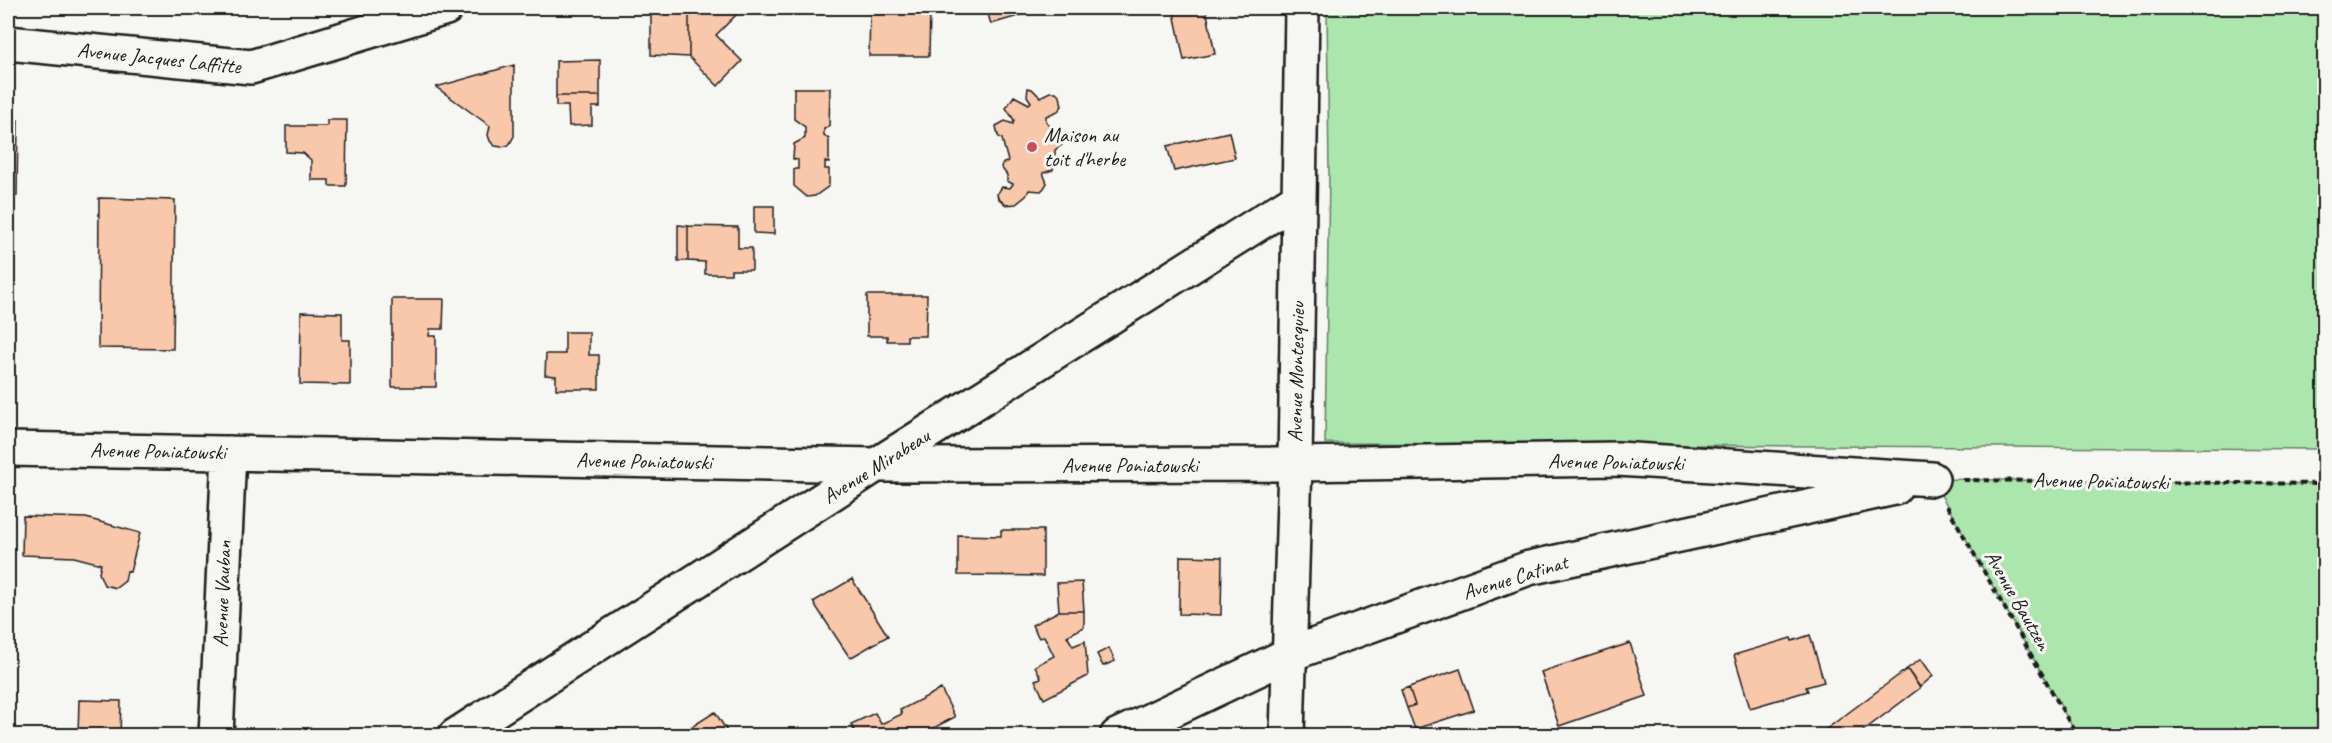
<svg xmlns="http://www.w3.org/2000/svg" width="2332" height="743" viewBox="0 0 2332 743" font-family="Caveat,sans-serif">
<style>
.green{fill:#abe6ac;stroke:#648164;stroke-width:1.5}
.building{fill:#f9c7a9;stroke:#1c1c1c;stroke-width:1.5}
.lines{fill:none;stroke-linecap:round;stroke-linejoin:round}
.minor-casing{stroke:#1c1c1c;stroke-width:38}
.path{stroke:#1c1c1c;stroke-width:4;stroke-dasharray:6 4.5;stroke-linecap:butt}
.minor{stroke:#f6f6f2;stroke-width:33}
.poi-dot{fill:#d1495b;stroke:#f6f6f2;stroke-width:2}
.labels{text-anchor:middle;stroke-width:6;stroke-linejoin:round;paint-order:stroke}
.street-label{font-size:21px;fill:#1c1c1c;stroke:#f6f6f2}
.poi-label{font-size:21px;fill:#1c1c1c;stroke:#f6f6f2;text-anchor:start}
</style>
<rect width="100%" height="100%" fill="#f6f6f2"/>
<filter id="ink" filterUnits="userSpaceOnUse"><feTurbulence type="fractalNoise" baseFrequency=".0167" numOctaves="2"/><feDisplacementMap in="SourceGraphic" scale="12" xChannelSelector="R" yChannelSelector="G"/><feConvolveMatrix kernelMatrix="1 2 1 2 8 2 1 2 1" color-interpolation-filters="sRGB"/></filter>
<g filter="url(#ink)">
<path class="green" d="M1327,8H2324V449L1325,443L1329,173Z
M1932,479L2324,484V735H2077Z"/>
<path class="building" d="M705,8L742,9L716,35L742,61L718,86L689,57V12H700Z
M870,8H930L929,56H869Z
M986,8H1045L991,24Z
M1173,8H1206L1215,54L1184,60Z
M651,12H689V57L651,55Z
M600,60V96H556V61Z
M514,65V136L509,145L502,147L495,146L490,141L488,135L490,126L436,87Z
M794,88H830L829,126L824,129V136L829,139V163L825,162V169H829V186L815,196L807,197L794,186V169H798V160L793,159L794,144L805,138V127L794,119Z
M1028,88L1032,89L1040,97L1050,92H1056L1060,96L1062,106L1058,111L1046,116V121L1053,131L1059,135L1062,145L1055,150V157L1050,158L1051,161L1054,163L1053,170L1043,173L1047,183L1044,188L1041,191L1029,190L1026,196L1016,204L1006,205L998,198L997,194L1002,187L1010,188L1013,184L1007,181V175L1001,167L1002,164L1008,161L1002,139L998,136L996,126L1005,121L1013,124L1014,120L1006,108L1014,96L1029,104L1031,102L1027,96Z
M556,96H600V107H592V125L569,126L568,106H556Z
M8,120H18L17,196H8Z
M327,120H347L346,186H329V180H311V160L303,153L286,152V126H327Z
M1229,132L1235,158L1174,171L1167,146Z
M99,198L175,200L173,349L98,348Z
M754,206H774V234L754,233Z
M678,225L688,226V261H678Z
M688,226L738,227V248H752V270H731V274H705V262L688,261Z
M867,295H927L926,336H907V341H887V336H867Z
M392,299H444L443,329H430L429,336H436V387H392Z
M301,312L342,313V340H350V385L300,384Z
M565,332H589V355H599V389H556V376L545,375L546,354H565Z
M23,516L86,518L140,533L130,572L127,571L125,581L116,588L104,585L99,573L101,564L74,557L22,555Z
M1001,530H1043V576L958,575V535L1001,536Z
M1180,556L1222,557L1221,615L1179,614Z
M852,579L888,636L850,658L813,602Z
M1082,582L1084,611H1059L1057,583Z
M1059,611H1084V627L1067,636L1073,646L1085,641L1088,676L1044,699L1035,680L1041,678L1035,666L1054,656L1044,636L1039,638L1032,625Z
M1810,635L1824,682L1806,687L1808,691L1750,708L1734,655L1791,638L1792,641Z
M1630,643L1647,696L1559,726L1541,672Z
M1109,648L1115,661L1103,666L1097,654Z
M1921,659L1933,676L1920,687L1907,669Z
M1460,669L1474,710L1415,729L1407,708L1415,705L1409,687Z
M1907,669L1920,688L1856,736H1817Z
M1409,687L1415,705L1407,708L1401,690Z
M941,689L955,717L918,736H857L851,724L875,713L881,724L902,714L900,710Z
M79,700L121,701L120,736H78Z
M715,712L730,736H677Z"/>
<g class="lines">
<defs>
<path id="minor" d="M8,43L251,67L446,8
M8,449L876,465L1295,464L1618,459L1932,479
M216,736L229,453
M455,736L876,465L1299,198
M1117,736L1288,655L1529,568L1895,488
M1287,736L1295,464L1302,8"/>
</defs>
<use href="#minor" class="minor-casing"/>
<path class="path" d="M1963,480L2324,484
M1947,506L2077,736"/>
<use href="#minor" class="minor"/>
</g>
</g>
<circle class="poi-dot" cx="1032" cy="147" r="6"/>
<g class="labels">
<g class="street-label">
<text transform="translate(159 58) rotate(6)" y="7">Avenue Jacques Laffitte</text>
<text transform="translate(1296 372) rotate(-89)" y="7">Avenue Montesquieu</text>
<text transform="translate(158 451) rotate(1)" y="7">Avenue Poniatowski</text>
<text transform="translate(644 461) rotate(1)" y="7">Avenue Poniatowski</text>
<text transform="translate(1616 462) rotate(1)" y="7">Avenue Poniatowski</text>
<text x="1130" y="472">Avenue Poniatowski</text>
<text transform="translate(876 466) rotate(-32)" y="7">Avenue Mirabeau</text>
<text transform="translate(2101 481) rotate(1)" y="7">Avenue Poniatowski</text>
<text transform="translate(1515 577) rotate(-17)" y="7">Avenue Catinat</text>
<text transform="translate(222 594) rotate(-88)" y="7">Avenue Vauban</text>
<text transform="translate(2018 600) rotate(60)" y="7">Avenue Bautzen</text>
</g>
<g class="poi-label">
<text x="1044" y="142">Maison au<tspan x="1044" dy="24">toit d'herbe</tspan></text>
</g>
</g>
<rect width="2332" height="743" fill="none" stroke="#f6f6f2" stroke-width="30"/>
<rect x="15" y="15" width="2302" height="713" fill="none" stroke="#1c1c1c" stroke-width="2" filter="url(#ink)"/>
</svg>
